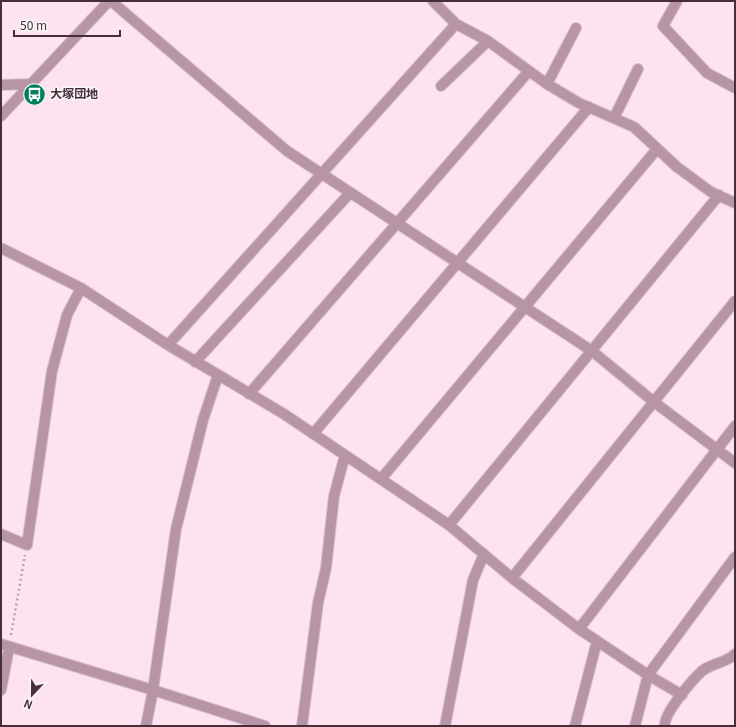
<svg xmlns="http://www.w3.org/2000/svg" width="736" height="727" viewBox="0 0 736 727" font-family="Georgia,'Noto Sans JP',serif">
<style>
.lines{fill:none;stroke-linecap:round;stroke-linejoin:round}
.minor-casing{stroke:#d9becb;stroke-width:12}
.path{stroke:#ba9fac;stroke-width:2.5;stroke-dasharray:2 3;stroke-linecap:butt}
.minor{stroke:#b895a6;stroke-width:10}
.labels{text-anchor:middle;stroke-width:3;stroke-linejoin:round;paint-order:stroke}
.poi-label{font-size:12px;font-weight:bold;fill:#472e3b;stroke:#f7f7f7;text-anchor:start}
</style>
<rect width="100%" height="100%" fill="#fde2ef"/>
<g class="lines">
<defs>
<path id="minor" d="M111,1L287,151L592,351L654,402L735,463
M433,1L456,24L488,41L547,84L579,103L634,127L677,167L711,192L735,203
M677,1L663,26L707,73L735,88
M547,84L576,28
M1,85L30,84
M441,86L488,41
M1,116L109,1
M614,118L638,69
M1,248L81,288L168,345L284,414L449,525L512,578L579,629L648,675L635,726
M168,345L456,24
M195,362L350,193
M249,394L529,71
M313,434L589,107
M381,479L657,149
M449,525L719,195
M1,534L27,545L52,371L67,315L81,288
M512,578L735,301
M579,629L735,426
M1,644L153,690L265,726
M1,690L9,648
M682,695L648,675L735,557
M146,726L153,690L176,529L203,420L218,375
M302,726L318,603L326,568L334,496L345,455
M445,726L473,580L484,554
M575,726L597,641
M665,726C663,714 693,679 702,671C712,663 726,663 735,654"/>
</defs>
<use href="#minor" class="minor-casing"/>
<path class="path" d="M11,635L25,555"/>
<use href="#minor" class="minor"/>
</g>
<defs>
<symbol id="bus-disc" viewBox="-11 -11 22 22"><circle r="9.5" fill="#007e5e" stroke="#f7f7f7"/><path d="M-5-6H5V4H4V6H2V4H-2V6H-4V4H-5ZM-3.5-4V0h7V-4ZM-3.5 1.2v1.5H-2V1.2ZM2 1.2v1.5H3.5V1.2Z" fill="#fff"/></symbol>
</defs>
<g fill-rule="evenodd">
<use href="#bus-disc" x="22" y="82" width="25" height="25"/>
</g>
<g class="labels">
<g class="poi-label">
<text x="50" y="98">大塚団地</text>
</g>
</g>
<rect width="736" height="727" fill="none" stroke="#472e3b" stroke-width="4"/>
<g transform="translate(32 695) rotate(202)" stroke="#f7f7f7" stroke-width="3" paint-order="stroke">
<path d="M0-3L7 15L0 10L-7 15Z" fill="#472e3b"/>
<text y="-6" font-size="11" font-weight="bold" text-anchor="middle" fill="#472e3b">N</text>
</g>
<path d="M14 30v6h106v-6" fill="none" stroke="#472e3b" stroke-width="2"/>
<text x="20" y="30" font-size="12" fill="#472e3b" stroke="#f7f7f7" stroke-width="3" paint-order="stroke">50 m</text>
</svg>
